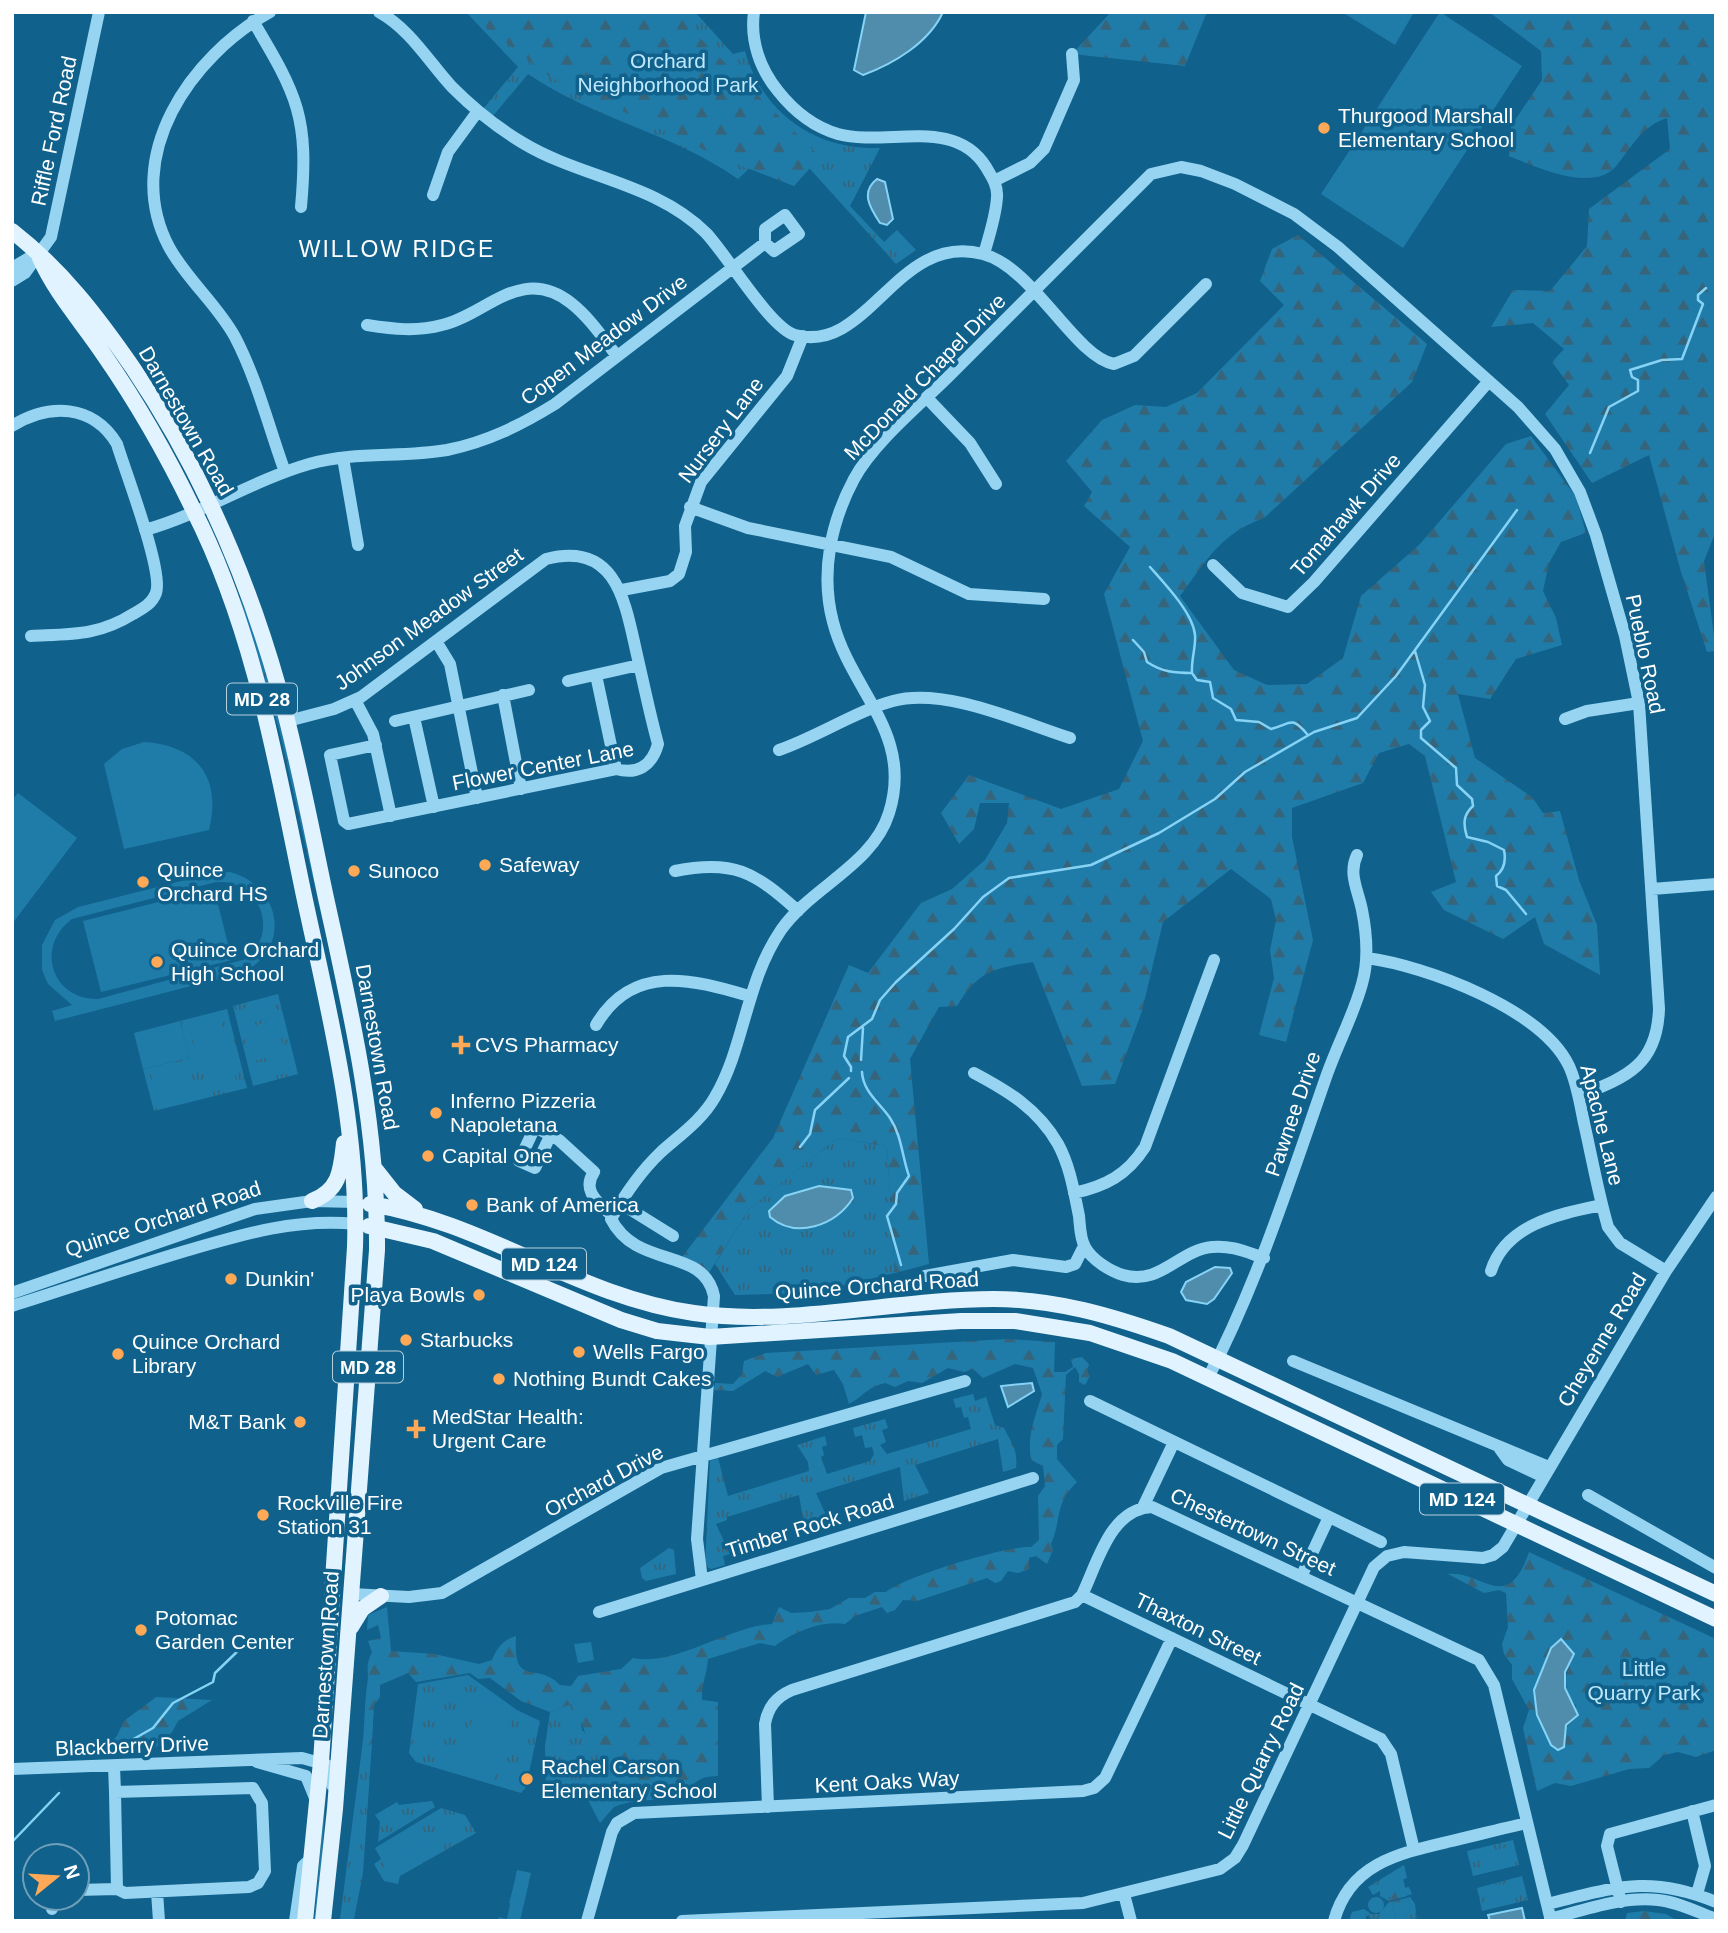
<svg xmlns="http://www.w3.org/2000/svg" width="1728" height="1933" viewBox="0 0 1728 1933" font-family="Arial,sans-serif">
<style>
.grass{fill:url(#grass-tufts)}
.forest{fill:url(#forest-firs);fill-rule:evenodd}
.pitch{fill:#1f7ca9;fill-rule:evenodd}
.water{fill:#508cab;stroke:#87d3f6;stroke-width:2}
.lines{fill:none;stroke-linecap:round;stroke-linejoin:round}
.stream{stroke:#87d3f6;stroke-width:2.5}
.minor{stroke:#96d4f2;stroke-width:12}
.major{stroke:#e1f3ff;stroke-width:16}
.poi-dot{fill:#ffa957;stroke:#10618b;stroke-width:2.5}
.labels{text-anchor:middle;stroke-width:7;stroke-linejoin:round;paint-order:stroke}
.shield{fill:#10618b;stroke:#b7d0dc;stroke-width:2}
.shield-label{font-size:19px;font-weight:bold;fill:#fff}
.park-label{font-size:21px;fill:#bde8fd;stroke:#10618b}
.poi-label{font-size:21px;fill:#fff;stroke:#10618b;text-anchor:start}
.street-label{font-size:21px;fill:#fff;stroke:#10618b}
.neighbourhood-label{font-size:23px;letter-spacing:2px;fill:#fff;stroke:#10618b}
</style>
<defs>
<pattern id="grass-tufts" width="24" height="20" patternUnits="userSpaceOnUse" patternTransform="scale(1.75)"><rect width="24" height="20" fill="#1f7ca9"/><path d="M3 7l-1-3M5 7V3M7 7l1-3M15 17l-1-3M17 17v-4M19 17l1-3" fill="none" stroke="#36647a"/></pattern>
<pattern id="forest-firs" width="22" height="20" patternUnits="userSpaceOnUse" patternTransform="scale(1.75)"><rect width="22" height="20" fill="#1f7ca9"/><path d="M5 1l3.5 6h-7zM16 11l3.5 6h-7z" fill="#36647a"/></pattern>
</defs>
<rect width="100%" height="100%" fill="#10618b"/>
<path class="grass" d="M466,12H695L733,54L745,51C762,113 816,151 880,148L850,206L884,242L897,230L916,250L896,264L782,138L738,179C671,132 596,120 528,74L492,117L483,109L518,67Z
M240,598L256,635L286,742L324,927L279,729L237,600Z
M278,994L298,1074L253,1086L233,1006Z
M227,1009L247,1088L154,1111L143,1069L189,1058L180,1021Z
M837,1138L887,1146L895,1273L810,1293L735,1295L715,1264L749,1209Z
M973,1394L975,1401L986,1397L995,1425L1004,1428C1012,1444 1018,1450 1016,1468L1003,1472L998,1439L915,1465L929,1493L904,1501L900,1467L816,1493L830,1524L805,1531L799,1495L727,1517V1520L716,1524L730,1554L723,1556L725,1565L711,1569L705,1566L710,1461L718,1458L728,1496L809,1471L808,1462L797,1445L825,1436L827,1445L822,1447L824,1455L821,1457L827,1474L870,1461L874,1454L872,1447L865,1448L862,1435L855,1437L853,1428L885,1419L888,1428L882,1430L886,1442L880,1445L887,1454L971,1429L968,1417L964,1418L961,1407L956,1408L953,1399Z
M669,1548L674,1550L676,1574L646,1581L642,1578L640,1568Z
M468,1675L517,1710L540,1721L526,1787L521,1793L416,1762L409,1753L418,1684Z
M571,1704L580,1715L582,1730L601,1748V1760L610,1769L614,1807L600,1823L588,1800L546,1787L545,1746L550,1712Z
M372,1743L363,1873L354,1919H340L362,1748Z
M327,1778L319,1901L317,1921H314Z
M432,1801L435,1807L378,1842L380,1822L375,1815L397,1802L399,1805Z
M441,1808L465,1815L476,1833L400,1876L398,1884L384,1881L374,1864L381,1859L375,1848Z
M1513,1840L1519,1865L1473,1876L1467,1851Z
M1404,1865L1407,1878L1402,1880L1404,1888L1409,1887L1412,1894L1389,1901L1380,1896V1891L1373,1895L1368,1887Z
M517,1870L531,1873L520,1921H498L499,1917L507,1919Z
M1522,1876L1528,1900L1482,1911L1477,1888Z
M1410,1897L1415,1904L1417,1921H1404L1411,1908L1408,1898L1392,1902L1396,1921H1367L1370,1918L1366,1915V1921H1349L1352,1912L1364,1909L1371,1914H1379L1389,1902Z
M1368 1905a8 8 0 1 1 16 0a8 8 0 1 1-16 0Z"/>
<path class="forest" d="M467,12H674L820,157L794,186L724,159L550,77Z
M1111,12H1207L1185,66L1072,54Z
M1489,12H1716V531L1704,561L1716,651L1707,652L1681,572L1649,455L1592,483L1545,414L1569,385L1552,362L1564,349L1533,323L1491,327L1513,290L1550,291L1587,246L1589,209L1670,149L1667,118C1642,126 1633,145 1617,165C1595,194 1536,167 1509,156L1511,126L1542,80L1541,51Z
M1298,235L1427,344L1412,382L1264,518C1221,533 1206,561 1180,596L1234,670L1267,685L1307,684L1343,658L1361,596L1420,544L1506,444L1531,436L1576,497L1586,533L1561,542L1549,563L1543,591L1556,618L1562,645L1516,659L1490,699L1458,694L1475,758L1532,797L1543,813L1560,811L1579,880L1597,925L1600,975L1544,944L1535,917L1503,939L1444,910L1431,892L1456,882L1425,756L1409,744L1379,753L1363,783L1292,808V837L1313,940L1286,1042L1259,1035L1274,978L1270,950L1276,920L1271,899L1231,869L1163,922L1142,1011L1115,1084L1082,1086L1033,962C994,968 978,971 957,1006L939,1007L910,1059L929,1264L895,1273L887,1146L837,1138L749,1209L707,1276L679,1261L773,1138L849,965L868,973L921,903L952,889L985,860L1007,823L1009,803H980L974,829L959,844L941,813L969,775L1061,809L1119,789L1143,741L1104,594L1130,547L1084,506L1092,492L1066,461L1102,420L1135,405L1166,407L1197,393L1284,305L1260,281L1272,249Z
M1007,1339L1055,1342L1054,1372H1065L1073,1367L1071,1359L1082,1357L1089,1364L1087,1371L1090,1376L1085,1385L1079,1382V1374L1075,1367L1066,1375L1063,1439L1057,1445V1459L1077,1482C1054,1504 1062,1519 1051,1544L1053,1550L1047,1564L1036,1556L1029,1558V1569L1018,1573L1008,1571L1001,1581L995,1583L987,1578L917,1601L903,1600L895,1610L887,1613L882,1607L855,1616L845,1624C823,1620 793,1632 775,1646L760,1643L708,1659C707,1675 701,1684 702,1700L718,1702V1776C693,1777 698,1784 680,1795C670,1801 633,1798 614,1807L610,1769L601,1760V1748L592,1747C583,1732 582,1717 571,1704L550,1712L521,1701L490,1678L478,1679L470,1673L416,1682L408,1673L380,1685V1697L374,1705L372,1743L362,1748C365,1727 364,1706 367,1685C370,1670 364,1669 372,1652L368,1641L381,1638L378,1625L367,1630L368,1615L387,1607L391,1651L434,1654L479,1664L492,1660C497,1648 503,1640 516,1636C513,1690 536,1660 560,1685L571,1686L578,1676L621,1669L633,1658C675,1667 729,1626 772,1624L779,1607L791,1613L810,1612L830,1609L849,1598H865L875,1592H886C906,1576 1006,1546 1031,1547L1039,1540L1038,1496L1045,1486L1043,1466L1031,1460C1027,1433 1035,1419 1042,1394L1033,1368L1015,1364L983,1378L973,1369L964,1372L948,1368L922,1383L908,1381L895,1387L885,1383C866,1388 865,1395 849,1404L843,1384L834,1370L816,1375L808,1364L777,1377L765,1371L733,1391L714,1390L715,1383L733,1384L742,1374L744,1361L766,1353Z
M1529,1552L1716,1639V1750L1696,1757L1678,1752L1664,1755L1649,1768L1629,1769L1571,1786L1555,1783L1537,1791L1523,1728L1529,1710L1512,1679V1665L1504,1654L1502,1644L1508,1627L1506,1593L1499,1590L1484,1593L1448,1574C1482,1570 1507,1616 1529,1552ZM1559,1639L1572,1650C1568,1673 1559,1685 1576,1706L1573,1721L1564,1729L1566,1742L1534,1690Z
M156,1697L212,1700L178,1721L172,1732L149,1754L102,1751L117,1736L124,1721Z
M1402,1874L1407,1896L1392,1900L1389,1889L1380,1881Z
M1408,1898L1411,1908L1404,1921H1396L1392,1902Z
M1644,1911L1666,1914L1678,1921H1625L1627,1913Z"/>
<path class="pitch" d="M1342,12H1410L1413,14L1395,45Z
M1440,12L1522,66L1403,248L1321,194Z
M144,742C197,745 222,778 209,830L124,849L104,764L122,749Z
M18,793L77,838L12,924V800Z
M230,872C282,886 292,949 242,973L55,1021L52,1011L72,1005L48,984L42,970V945L55,920L78,907L213,873ZM216,882C260,879 280,932 246,959L98,999C51,1000 35,946 72,919Z
M214,888L232,960L101,992L83,921Z
M271,1002L275,1016L244,1023L241,1009Z
M219,1014L223,1028L192,1036L188,1021Z
M276,1020L280,1034L249,1042L245,1028Z
M180,1021L189,1058L143,1069L134,1033Z
M223,1030L227,1044L196,1052L192,1038Z
M281,1039L285,1053L254,1061L250,1047Z
M229,1052L232,1066L201,1074L198,1060Z
M286,1058L290,1072L258,1080L255,1066Z
M181,1064L185,1078L154,1086L150,1072Z
M234,1071L237,1085L206,1093L203,1079Z
M186,1083L190,1098L159,1105L155,1091Z
M591,1642L594,1660L578,1663L574,1644Z
M478,1698L514,1709L493,1783L457,1772Z
M409,1829L425,1855L411,1863L395,1837Z
M390,1841L405,1866L391,1875L376,1849Z
M1508,1847L1512,1861L1481,1869L1477,1854Z
M516,1877L529,1880L523,1906L509,1903Z
M1517,1883L1520,1897L1490,1904L1486,1890Z"/>
<path class="water" d="M866,12H943C929,43 893,64 863,75L854,70Z
M877,179L885,182L893,219L887,225L880,223C870,208 860,192 877,179Z
M819,1186L851,1190L853,1198C835,1226 796,1239 770,1217L769,1211L785,1196Z
M1215,1267L1230,1268L1232,1273L1214,1299L1207,1304L1186,1300L1181,1292L1186,1282Z
M1032,1383L1034,1391L1008,1407L1001,1386Z
M1561,1639L1574,1654L1565,1672V1688L1578,1715L1566,1725L1564,1747L1558,1750L1551,1745L1537,1715L1534,1690L1551,1648Z
M1522,1908L1525,1921H1490L1488,1915Z"/>
<g class="lines">
<path class="stream" d="M1590,453L1609,407L1638,391V380L1632,377L1630,370L1662,360L1682,359L1703,304L1698,300V295L1706,288
M1150,567C1165,584 1193,613 1195,635C1196,647 1191,660 1192,673
M1133,640L1144,652L1147,662C1162,672 1175,673 1192,673L1197,680L1210,682L1213,698L1231,709L1236,720L1259,722L1271,729C1291,724 1291,715 1307,734
M1415,651L1425,685L1423,707L1430,721L1421,730V738L1456,768L1457,785L1472,799L1473,806C1463,815 1463,824 1467,837L1488,842L1504,850C1506,860 1504,870 1496,876L1497,886L1506,890L1526,914
M861,1060L863,1028
M851,1071V1067L844,1056L848,1037L872,1019L880,1000L896,982L954,929L983,897L1009,878L1091,865L1159,833L1215,799L1245,772L1314,732L1357,718L1396,676L1517,510
M862,1072C863,1092 880,1103 890,1118C902,1136 902,1157 909,1176L897,1193L896,1204L887,1216L901,1265
M800,1147L810,1134L815,1110L849,1078
M116,1749L153,1728L173,1703L213,1682L215,1673L242,1647
M12,1842L59,1793"/>
<path class="minor" d="M270,12C191,56 121,156 169,247C187,280 217,304 235,337C257,379 269,428 285,472
M379,12C411,30 428,61 452,87C473,108 498,128 523,143C581,178 656,183 706,233C727,255 770,328 795,335C869,355 897,231 983,254C1033,267 1075,357 1114,364L1134,356L1206,284
M754,12C750,41 760,69 778,91C793,110 814,127 838,134C887,147 954,116 986,167C992,177 998,186 997,197C996,216 989,236 984,254
M253,21C298,96 309,118 301,207
M994,181L1030,163L1044,149L1074,80L1072,54
M433,195L448,152L478,111
M12,268L34,255
M12,281L25,273L51,237L99,12
M367,325C393,329 416,332 442,325C486,315 521,264 571,303C590,318 603,338 617,356
M927,398L970,443L996,484
M12,426C49,403 93,404 117,444C125,471 164,572 156,593C152,604 142,609 133,614C98,636 71,634 31,636
M343,458L358,545
M690,507L748,528L891,557L969,594L1044,599
M145,530C202,514 251,481 309,464C354,451 401,458 447,450C487,442 521,425 555,404L765,243L774,251L799,234L785,215L765,229V243
M1213,565L1242,593L1288,607L1314,582L1489,381
M622,590L670,581L679,574L686,552L685,526L701,482L787,376L803,336
M436,641L450,664L477,798
M596,675L616,769
M568,681L639,665
M503,695L521,789
M355,700L373,734L391,816
M414,717L434,807
M1565,719L1587,711L1639,703
M288,721L334,709L361,697L546,559C617,541 625,602 637,655C644,685 650,715 658,744C652,766 637,775 616,769L348,824L344,821L330,755L376,745
M395,721L529,690
M779,750C817,737 858,710 893,701C945,687 1020,722 1070,738
M675,871C733,859 755,872 798,911
M1652,889L1716,884
M1367,958C1426,966 1542,1009 1569,1066C1577,1083 1580,1104 1584,1123C1592,1158 1598,1193 1608,1227L1620,1243L1666,1271
M596,1025C632,963 692,979 749,996
M974,1073C1008,1091 1038,1109 1058,1144C1070,1166 1074,1192 1079,1216C1080,1225 1080,1239 1085,1247C1092,1260 1110,1271 1123,1275C1160,1286 1179,1250 1212,1247C1231,1245 1246,1252 1264,1258
M551,1134L535,1168L519,1161L535,1127L559,1140L594,1172C581,1191 599,1203 612,1216
M1074,1193C1106,1186 1127,1175 1145,1147L1214,960
M620,1203L673,1236
M1491,1271C1506,1224 1559,1214 1602,1205
M925,1276L1013,1260L1066,1267L1075,1264L1084,1246
M12,1293L255,1209L312,1201L356,1202
M12,1306C69,1288 125,1269 182,1252C240,1235 294,1218 356,1224
M1293,1361L1549,1467
M1208,1378C1257,1284 1289,1183 1324,1083C1335,1049 1353,1017 1362,984C1369,960 1367,935 1362,910C1358,890 1348,874 1357,855
M1090,1401L1381,1542
M1500,1449L1508,1460L1544,1477
M1588,1495L1716,1568
M1143,1507L1174,1442
M1302,1575L1329,1517
M702,1580L697,1539L714,1296C704,1246 637,1270 611,1219C625,1194 641,1171 661,1152C680,1135 702,1120 715,1097C745,1046 745,983 781,930C811,887 873,865 889,813C914,733 851,692 833,622C820,573 831,522 854,479C874,442 921,404 950,375C1017,308 1084,241 1151,174L1181,167L1201,171L1235,184L1294,214L1338,247L1518,407L1555,449L1580,492L1596,535L1625,636L1639,703L1659,1009C1657,1066 1626,1077 1579,1096
M351,1594L409,1597L442,1593L661,1468L965,1381
M1082,1595L1381,1739L1391,1754L1414,1850
M599,1612L1033,1478
M257,1762L306,1776L315,1798
M114,1766L115,1792L253,1788L262,1803L265,1871L258,1883L249,1887L125,1893L117,1889L115,1792
M12,1769L302,1758L327,1765L332,1785
M768,1807L765,1724C768,1707 776,1697 792,1690L1075,1602L1082,1595C1098,1562 1110,1509 1152,1507L1479,1660L1494,1685L1551,1921
M1692,1811L1705,1866L1697,1894
M77,1890L117,1889
M157,1892L159,1921
M1124,1894L1131,1921
M52,1898V1909
M1621,1902L1607,1846L1610,1834L1716,1805
M1547,1904C1614,1888 1648,1874 1716,1902
M1550,1919C1584,1910 1622,1896 1658,1900C1678,1902 1697,1912 1716,1919
M295,1921L303,1866L306,1863
M587,1921L612,1832L617,1823L634,1813L1083,1791L1094,1788L1105,1778L1172,1638
M682,1921L1083,1903L1220,1869L1235,1858L1243,1845L1374,1567L1387,1556L1404,1552L1483,1558L1493,1555L1503,1547L1666,1271L1716,1197
M1334,1921C1349,1865 1396,1854 1447,1842C1473,1836 1500,1829 1527,1823"/>
<path class="major" d="M12,231C62,270 97,316 133,368C199,466 246,573 278,686C298,756 311,828 326,898C352,1015 378,1130 377,1250L335,1809L323,1921
M40,258C56,294 82,322 104,355C138,404 168,457 194,511C254,630 276,762 303,891C328,1009 359,1126 355,1247L321,1762L305,1921
M375,1169L394,1193L415,1209
M312,1201C340,1190 341,1170 344,1143
M370,1204C484,1222 579,1297 694,1313C791,1327 896,1299 994,1299C1056,1299 1112,1316 1169,1336L1716,1594
M369,1226L433,1241L621,1320L657,1331L710,1337L961,1321H1015L1090,1333L1172,1361L1716,1619
M351,1627L362,1609L381,1596"/>
</g>
<g class="poi-dot">
<circle cx="1324" cy="128" r="7"/>
<circle cx="485" cy="865" r="7"/>
<circle cx="354" cy="871" r="7"/>
<circle cx="143" cy="882" r="7"/>
<circle cx="157" cy="962" r="7"/>
<path d="M457.5 1034.5h7v7h7v7h-7v7h-7v-7h-7v-7h7z"/>
<circle cx="436" cy="1113" r="7"/>
<circle cx="428" cy="1156" r="7"/>
<circle cx="472" cy="1205" r="7"/>
<circle cx="231" cy="1279" r="7"/>
<circle cx="479" cy="1295" r="7"/>
<circle cx="406" cy="1340" r="7"/>
<circle cx="579" cy="1352" r="7"/>
<circle cx="118" cy="1354" r="7"/>
<circle cx="499" cy="1379" r="7"/>
<circle cx="300" cy="1422" r="7"/>
<path d="M412.5 1418.5h7v7h7v7h-7v7h-7v-7h-7v-7h7z"/>
<circle cx="263" cy="1515" r="7"/>
<circle cx="141" cy="1630" r="7"/>
<circle cx="527" cy="1779" r="7"/>
</g>
<g class="labels">
<g class="shield">
<rect x="227" y="683.5" width="70" height="31" rx="5"/>
<rect x="502" y="1248.5" width="84" height="31" rx="5"/>
<rect x="333" y="1351.5" width="70" height="31" rx="5"/>
<rect x="1420" y="1483.5" width="84" height="31" rx="5"/>
</g>
<g class="shield-label">
<text x="262" y="706">MD 28</text>
<text x="544" y="1271">MD 124</text>
<text x="368" y="1374">MD 28</text>
<text x="1462" y="1506">MD 124</text>
</g>
<g class="park-label">
<text x="668" y="68">Orchard<tspan x="668" dy="24">Neighborhood Park</tspan></text>
<text x="1644" y="1676">Little<tspan x="1644" dy="24">Quarry Park</tspan></text>
</g>
<g class="poi-label">
<text x="1338" y="123">Thurgood Marshall<tspan x="1338" dy="24">Elementary School</tspan></text>
<text x="499" y="872">Safeway</text>
<text x="157" y="877">Quince<tspan x="157" dy="24">Orchard HS</tspan></text>
<text x="368" y="878">Sunoco</text>
<text x="171" y="957">Quince Orchard<tspan x="171" dy="24">High School</tspan></text>
<text x="475" y="1052">CVS Pharmacy</text>
<text x="450" y="1108">Inferno Pizzeria<tspan x="450" dy="24">Napoletana</tspan></text>
<text x="442" y="1163">Capital One</text>
<text x="486" y="1212">Bank of America</text>
<text x="245" y="1286">Dunkin'</text>
<text x="465" y="1302" text-anchor="end">Playa Bowls</text>
<text x="420" y="1347">Starbucks</text>
<text x="132" y="1349">Quince Orchard<tspan x="132" dy="24">Library</tspan></text>
<text x="593" y="1359">Wells Fargo</text>
<text x="513" y="1386">Nothing Bundt Cakes</text>
<text x="432" y="1424">MedStar Health:<tspan x="432" dy="24">Urgent Care</tspan></text>
<text x="286" y="1429" text-anchor="end">M&amp;T Bank</text>
<text x="277" y="1510">Rockville Fire<tspan x="277" dy="24">Station 31</tspan></text>
<text x="155" y="1625">Potomac<tspan x="155" dy="24">Garden Center</tspan></text>
<text x="541" y="1774">Rachel Carson<tspan x="541" dy="24">Elementary School</tspan></text>
</g>
<g class="street-label">
<text transform="translate(54 131) rotate(-78)" y="7">Riffle Ford Road</text>
<text transform="translate(604 340) rotate(-37)" y="7">Copen Meadow Drive</text>
<text transform="translate(925 377) rotate(-46)" y="7">McDonald Chapel Drive</text>
<text transform="translate(186 421) rotate(60)" y="7">Darnestown Road</text>
<text transform="translate(721 430) rotate(-53)" y="7">Nursery Lane</text>
<text transform="translate(1346 515) rotate(-49)" y="7">Tomahawk Drive</text>
<text transform="translate(429 619) rotate(-36)" y="7">Johnson Meadow Street</text>
<text transform="translate(1645 654) rotate(78)" y="7">Pueblo Road</text>
<text transform="translate(543 766) rotate(-11)" y="7">Flower Center Lane</text>
<text transform="translate(377 1047) rotate(80)" y="7">Darnestown Road</text>
<text transform="translate(1293 1114) rotate(-71)" y="7">Pawnee Drive</text>
<text transform="translate(1602 1125) rotate(76)" y="7">Apache Lane</text>
<text transform="translate(163 1219) rotate(-18)" y="7">Quince Orchard Road</text>
<text transform="translate(877 1286) rotate(-4)" y="7">Quince Orchard Road</text>
<text transform="translate(1602 1340) rotate(-59)" y="7">Cheyenne Road</text>
<text transform="translate(604 1481) rotate(-28)" y="7">Orchard Drive</text>
<text transform="translate(810 1526) rotate(-17)" y="7">Timber Rock Road</text>
<text transform="translate(1253 1532) rotate(25)" y="7">Chestertown Street</text>
<text transform="translate(1198 1629) rotate(26)" y="7">Thaxton Street</text>
<text transform="translate(326 1655) rotate(-86)" y="7">Darnestown Road</text>
<text transform="translate(132 1746) rotate(-2)" y="7">Blackberry Drive</text>
<text transform="translate(1261 1761) rotate(-64)" y="7">Little Quarry Road</text>
<text transform="translate(887 1782) rotate(-3)" y="7">Kent Oaks Way</text>
</g>
<g class="neighbourhood-label">
<text x="397" y="257">WILLOW RIDGE</text>
</g>
</g>
<rect width="1728" height="1933" fill="none" stroke="#ffffff" stroke-width="28"/>
<g transform="translate(56 1877) rotate(72)"><circle r="33" fill="#10618b" stroke="#70a0b9" stroke-width="2"/>
<path d="M0-5L12 26L0 18L-12 26Z" fill="#ffa957"/>
<text y="-10" font-size="19" font-weight="bold" text-anchor="middle" fill="#ffffff">N</text>
</g>
</svg>
